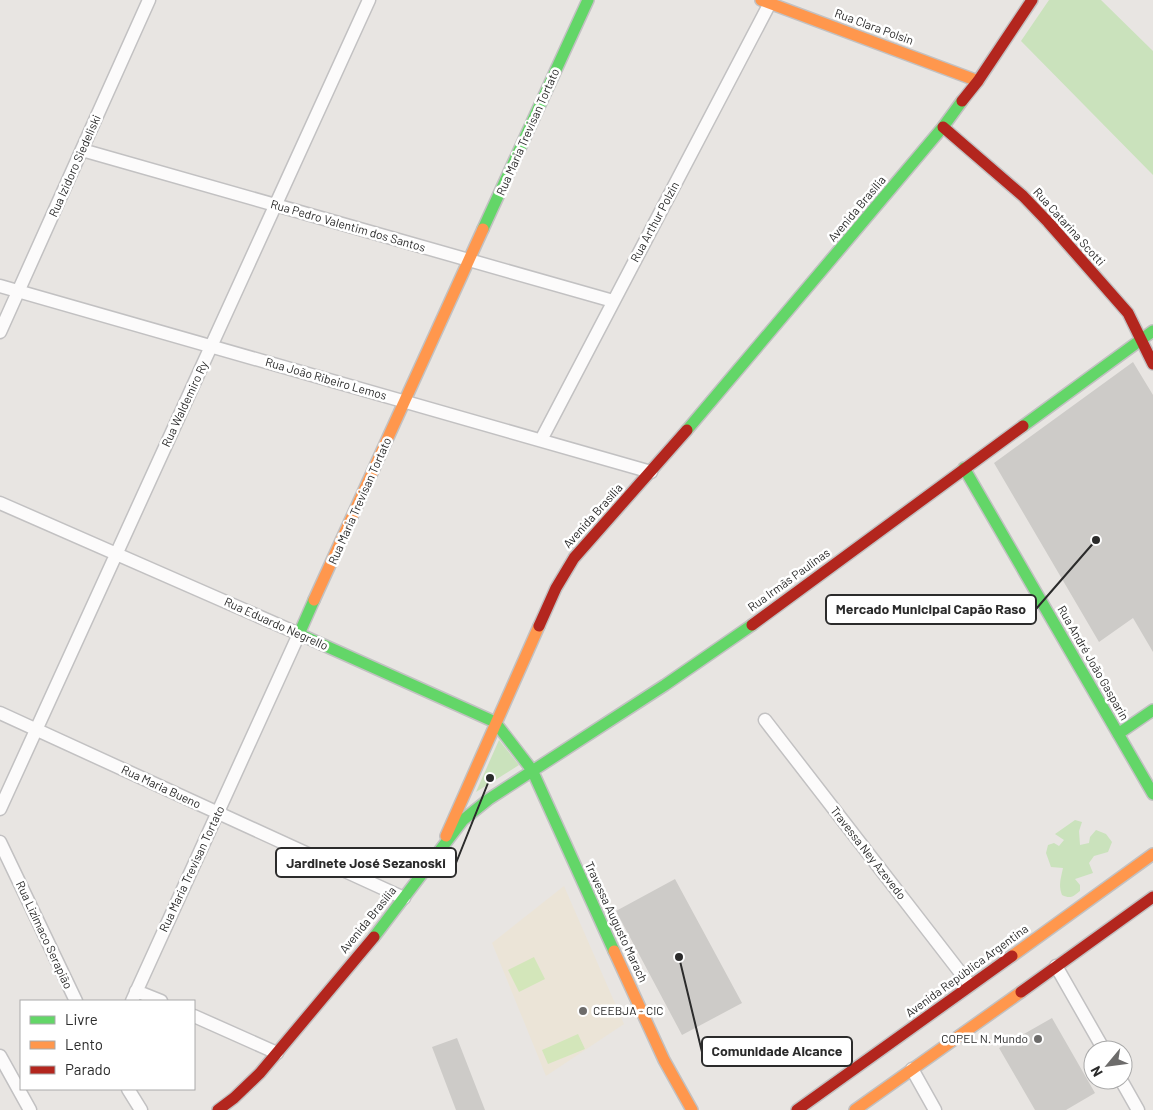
<svg xmlns="http://www.w3.org/2000/svg" width="1153" height="1110" viewBox="0 0 1153 1110" font-family="Barlow,sans-serif">
<style>
.education{fill:#ebe4d7}
.green{fill:#cae2bc}
.pitch{fill:#d3e6ba}
.building{fill:#cdcbc8}
.lines{fill:none;stroke-linecap:round;stroke-linejoin:round}
.street-casing{stroke:#c2c1c2;stroke-width:15}
.fast-casing{stroke:#c2c1c2;stroke-width:14}
.slow-casing{stroke:#c2c1c2;stroke-width:14}
.jam-casing{stroke:#c2c1c2;stroke-width:14}
.street{stroke:#fcfbfb;stroke-width:12}
.fast{stroke:#63d668;stroke-width:11}
.slow{stroke:#ff974d;stroke-width:11}
.jam{stroke:#b3261e;stroke-width:11}
.poi-dot{fill:#6d6c6b;stroke:#fff;stroke-width:2}
.labels{text-anchor:middle;stroke-width:5;stroke-linejoin:round;paint-order:stroke}
.street-label{font-size:12px;fill:#2b2b2b;stroke:#fff}
.poi-label{font-size:12px;fill:#2b2b2b;stroke:#fff;text-anchor:start}
.leader{fill:none;stroke:#2b2b2b;stroke-width:2}
.callout-dot{fill:#2b2b2b;stroke:#fff;stroke-width:2}
.callout{fill:#fff;stroke:#2b2b2b;stroke-width:2}
.callout-label{font-size:14px;text-anchor:middle;font-weight:bold;fill:#2b2b2b}
</style>
<rect width="100%" height="100%" fill="#e8e5e2"/>
<path class="education" d="M564,886L624,1024L546,1076L492,943Z"/>
<path class="green" d="M1049,0H1101L1153,51V175L1021,41Z
M499,740L519,765L476,792Z
M1075,820L1082,822L1079,831L1080,845L1089,843L1090,837L1096,830L1106,834L1112,842L1108,852L1094,856L1089,863L1093,873L1075,879L1080,885V891C1073,897 1070,899 1062,895C1058,885 1061,878 1063,868L1051,867L1046,853L1048,845L1054,843L1059,846L1064,840L1055,834Z"/>
<path class="pitch" d="M534,957L545,979L519,992L508,970Z
M578,1034L585,1049L548,1064L542,1050Z"/>
<path class="building" d="M1133,362L1153,395V652L1133,618L1099,642L994,463Z
M675,879L742,1003L682,1035L616,911Z
M1052,1018L1095,1093L1066,1110H1035L999,1048Z
M457,1038L485,1110H456L432,1047Z"/>
<g class="lines">
<defs>
<path id="street" d="M82,150L613,301
M0,286L651,472
M0,332L149,0
M541,440L770,3
M0,503L299,634L132,1001
M0,713L404,898
M765,720L970,985
M0,809L369,0
M0,842L76,1001
M1056,966L1104,1050
M136,991L161,1001
M194,1016L277,1053
M0,1056L30,1110
M912,1069L935,1110
M1121,1080L1138,1110
M128,1089L141,1110"/>
<path id="fast" d="M483,229L588,0
M1023,426L1153,331
M687,430L943,127L962,101
M964,468L1153,794
M314,600L299,634L495,722L532,770L614,951
M1118,734L1153,710
M374,937L463,820L489,799L665,685L752,625"/>
<path id="slow" d="M761,0L978,81
M314,600L483,229
M446,836L539,626
M614,951L664,1060L692,1110
M1012,956L1153,854
M855,1110L1021,992"/>
<path id="jam" d="M962,101L978,81L1032,0
M943,127L1023,196L1048,222L1128,313L1153,364
M752,625L1023,426
M539,626L556,588L574,558L687,430
M1021,992L1153,897
M218,1110L234,1098L260,1073L374,937
M797,1110L1012,956"/>
</defs>
<use href="#street" class="street-casing"/>
<use href="#fast" class="fast-casing"/>
<use href="#slow" class="slow-casing"/>
<use href="#jam" class="jam-casing"/>
<use href="#street" class="street"/>
<use href="#fast" class="fast"/>
<use href="#slow" class="slow"/>
<use href="#jam" class="jam"/>
</g>
<g class="poi-dot">
<circle cx="583" cy="1011" r="5"/>
<circle cx="1038" cy="1039" r="5"/>
</g>
<g class="labels">
<g class="street-label">
<text transform="translate(874 27) rotate(20)" y="4">Rua Clara Polsin</text>
<text transform="translate(528 132) rotate(-66)" y="4">Rua Maria Trevisan Tortato</text>
<text transform="translate(75 166) rotate(-66)" y="4">Rua Izidoro Siedeliski</text>
<text transform="translate(857 209) rotate(-50)" y="4">Avenida Brasília</text>
<text transform="translate(655 222) rotate(-62)" y="4">Rua Arthur Polzin</text>
<text transform="translate(348 226) rotate(16)" y="4">Rua Pedro Valentim dos Santos</text>
<text transform="translate(1069 227) rotate(48)" y="4">Rua Catarina Scotti</text>
<text transform="translate(326 379) rotate(16)" y="4">Rua João Ribeiro Lemos</text>
<text transform="translate(185 404) rotate(-65)" y="4">Rua Waldemiro Ry</text>
<text transform="translate(360 501) rotate(-66)" y="4">Rua Maria Trevisan Tortato</text>
<text transform="translate(593 516) rotate(-48)" y="4">Avenida Brasília</text>
<text transform="translate(789 580) rotate(-36)" y="4">Rua Irmãs Paulinas</text>
<text transform="translate(276 624) rotate(24)" y="4">Rua Eduardo Negrello</text>
<text transform="translate(1093 663) rotate(60)" y="4">Rua André João Gasparin</text>
<text transform="translate(161 787) rotate(25)" y="4">Rua Maria Bueno</text>
<text transform="translate(868 853) rotate(52)" y="4">Travessa Ney Azevedo</text>
<text transform="translate(192 869) rotate(-65)" y="4">Rua Maria Trevisan Tortato</text>
<text transform="translate(368 920) rotate(-51)" y="4">Avenida Brasília</text>
<text transform="translate(616 922) rotate(65)" y="4">Travessa Augusto Marach</text>
<text transform="translate(44 935) rotate(65)" y="4">Rua Lizímaco Serapião</text>
<text transform="translate(967 971) rotate(-36)" y="4">Avenida República Argentina</text>
</g>
<g class="poi-label">
<text x="593" y="1015">CEEBJA - CIC</text>
<text x="1028" y="1043" text-anchor="end">COPEL N. Mundo</text>
</g>
</g>
<path class="leader" d="M1096 540L1036 609M490 778L456 863M679 957L702 1052"/>
<g class="callout-dot">
<circle cx="1096" cy="540" r="5"/>
<circle cx="490" cy="778" r="5"/>
<circle cx="679" cy="957" r="5"/>
</g>
<g class="callout">
<rect x="826" y="595" width="210" height="29" rx="5"/>
<rect x="276" y="848" width="180" height="29" rx="5"/>
<rect x="702" y="1037" width="150" height="29" rx="5"/>
</g>
<g class="callout-label">
<text x="931" y="614">Mercado Municipal Capão Raso</text>
<text x="366" y="868">Jardinete José Sezanoski</text>
<text x="777" y="1056">Comunidade Alcance</text>
</g>
<rect x="20" y="1000" width="175" height="90" fill="#ffffff" stroke="#aaaaaa"/>
<rect x="30" y="1016" width="25" height="8" fill="#63d668" stroke="#aaaaaa"/>
<text x="65" y="1025" font-size="15" fill="#2b2b2b">Livre</text>
<rect x="30" y="1041" width="25" height="8" fill="#ff974d" stroke="#aaaaaa"/>
<text x="65" y="1050" font-size="15" fill="#2b2b2b">Lento</text>
<rect x="30" y="1066" width="25" height="8" fill="#b3261e" stroke="#aaaaaa"/>
<text x="65" y="1075" font-size="15" fill="#2b2b2b">Parado</text>
<g transform="translate(1108 1065) rotate(241)"><circle r="24" fill="#ffffff" stroke="#aaaaaa"/>
<path d="M0-4L9 19L0 12L-9 19Z" fill="#6d6c6b"/>
<text y="-8" font-size="14" font-weight="bold" text-anchor="middle" fill="#2b2b2b">N</text>
</g>
</svg>
